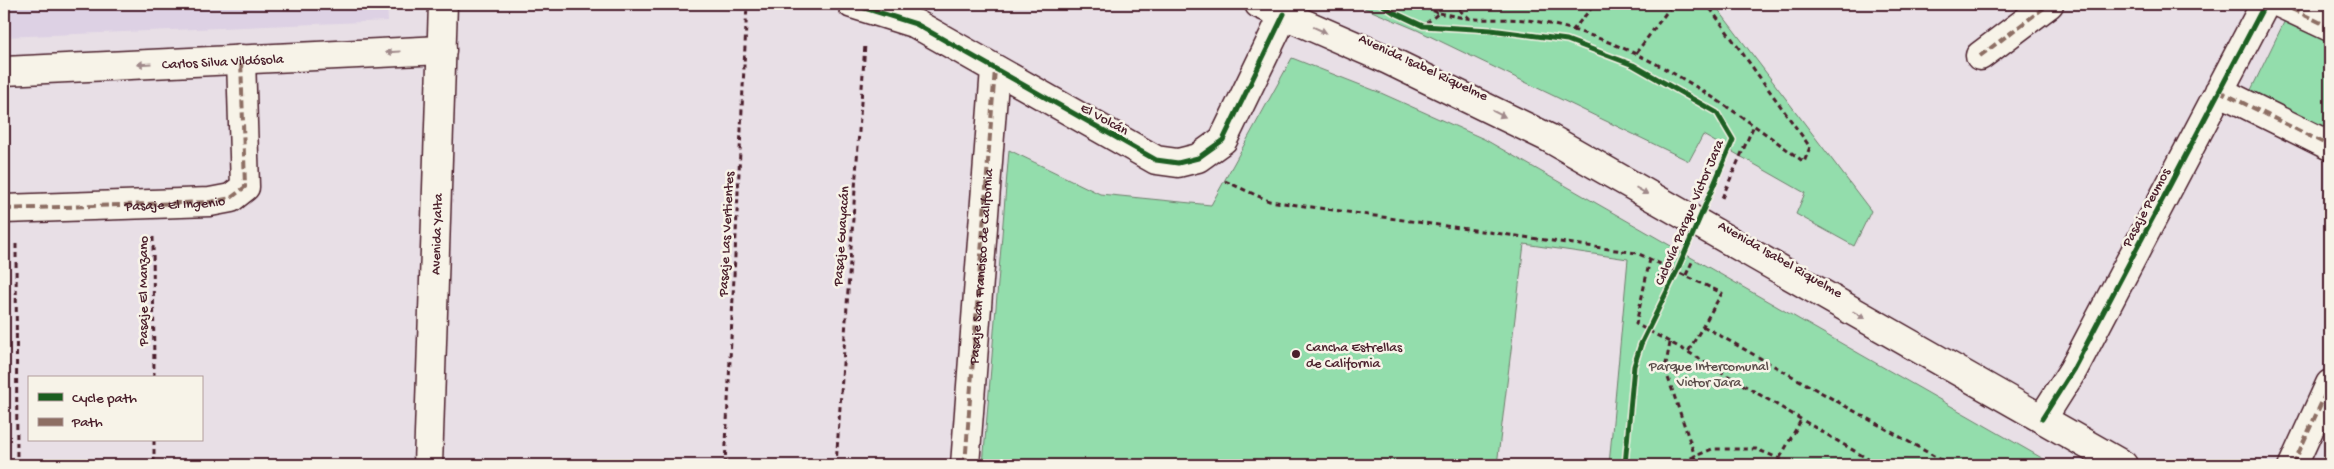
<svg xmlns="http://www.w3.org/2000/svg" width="2334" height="469" viewBox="0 0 2334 469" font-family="'Gochi Hand',sans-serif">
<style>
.built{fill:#ddd1e4}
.green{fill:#93ddac;stroke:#6e7e6c}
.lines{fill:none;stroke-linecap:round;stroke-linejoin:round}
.street-casing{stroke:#4a1f2b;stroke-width:31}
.secondary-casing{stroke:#4a1f2b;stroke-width:31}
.primary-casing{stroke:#4a1f2b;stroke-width:31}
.path{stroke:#4a1f2b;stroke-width:3;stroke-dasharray:5 4;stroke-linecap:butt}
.street{stroke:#f7f3e8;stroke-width:28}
.secondary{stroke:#f7f3e8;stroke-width:28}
.primary{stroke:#f7f3e8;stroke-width:28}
.quiet{stroke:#8d6e63;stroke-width:4;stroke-dasharray:8 4;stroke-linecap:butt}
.cycleway-casing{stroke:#f7f3e8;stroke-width:8}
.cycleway{stroke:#1b5e20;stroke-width:5}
.oneway{fill:#a0898a}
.poi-dot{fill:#4a1f2b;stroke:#f7f3e8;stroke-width:2}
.labels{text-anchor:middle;stroke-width:5;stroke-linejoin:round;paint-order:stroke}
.street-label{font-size:14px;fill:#4a1f2b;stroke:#f7f3e8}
.poi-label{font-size:14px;fill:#4a1f2b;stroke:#f7f3e8;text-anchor:start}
.park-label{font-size:14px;fill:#5c4e4b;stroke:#f7f3e8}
</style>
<rect width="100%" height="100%" fill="#e8dfe6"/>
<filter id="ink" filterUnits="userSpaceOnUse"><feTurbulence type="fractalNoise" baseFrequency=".02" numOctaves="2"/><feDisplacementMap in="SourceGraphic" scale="10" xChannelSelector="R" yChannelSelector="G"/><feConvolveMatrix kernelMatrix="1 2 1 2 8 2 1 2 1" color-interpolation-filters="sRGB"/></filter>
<g filter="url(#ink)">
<path class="built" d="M4,4H387L388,21L4,37Z"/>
<path class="green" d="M1355,4H1714L1871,211L1854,246L1796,214L1805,193L1703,135L1689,161L1417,30Z
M2289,12L2330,33V133L2249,94Z
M1292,58L1381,93L1484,139L2054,465H1609L1628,259L1524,244L1497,465H983L1009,150L1100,194L1211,205Z"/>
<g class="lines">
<defs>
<path id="street" d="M852,4L916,24L1156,160L1178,163L1198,158L1223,140L1284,14
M2281,4L2330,27
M1980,56L2049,4
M2219,91L2330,146
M4,209L210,202L231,198L245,187L241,59
M2042,419L2073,370L2265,4
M965,465L995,69
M2293,465L2330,384"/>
<g id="secondary">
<path id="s1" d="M4,71L442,50"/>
<path id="s2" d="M428,465L443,4"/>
</g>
<path id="primary" d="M1259,4L1388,60L1549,138L2123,465"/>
</defs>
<use href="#street" class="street-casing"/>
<use href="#secondary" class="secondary-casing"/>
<use href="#primary" class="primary-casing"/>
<path class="path" d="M1416,4L1439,13L1423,26
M1452,4L1469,18
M1439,13C1450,15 1462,18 1473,19C1493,20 1514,18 1534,21C1636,38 1723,102 1804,162L1810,147L1707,4
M1572,31L1595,4
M1636,53L1669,9L1666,4
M1225,181L1269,201L1637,253L1722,293L1688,352
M1722,198L1754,125
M153,237L154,378
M16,244L17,465
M1650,259L1636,324L1688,352L1878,465
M1686,275L1693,260
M1703,326L1950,465
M1670,343L1665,369L1698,465
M154,440V465
M725,465L747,4
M836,465L865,44
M1674,465L1712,449H1756L1795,465
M1776,465L1801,420"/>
<use href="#street" class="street"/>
<use href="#secondary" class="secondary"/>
<use href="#primary" class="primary"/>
<g class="quiet">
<path d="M2281,4L2330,27"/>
<path d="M1980,56L2049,4"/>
<path d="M2219,91L2330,146"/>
<path id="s3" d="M4,209L210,202L231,198L245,187L241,59"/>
<path id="s4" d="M965,465L995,69"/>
<path d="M2293,465L2330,384"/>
</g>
<defs>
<path id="cycleway" d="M852,4L916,24L1156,160L1178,163L1198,158L1223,140L1284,14
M1381,4L1393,12L1423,26L1491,30L1567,40L1633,65L1717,113L1733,140L1677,271L1641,344L1634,366L1625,465
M2042,419L2073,370L2265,4"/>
</defs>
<use href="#cycleway" class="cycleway-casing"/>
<use href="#cycleway" class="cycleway"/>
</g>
<defs><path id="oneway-solid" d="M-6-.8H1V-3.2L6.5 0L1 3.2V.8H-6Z" transform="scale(1.25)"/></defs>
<g class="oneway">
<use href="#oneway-solid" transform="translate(1320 30) rotate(24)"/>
<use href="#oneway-solid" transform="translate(393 52) rotate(177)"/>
<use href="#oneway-solid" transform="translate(144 64) rotate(177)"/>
<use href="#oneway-solid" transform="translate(1499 114) rotate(26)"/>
<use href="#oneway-solid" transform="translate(1642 191) rotate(30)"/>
<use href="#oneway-solid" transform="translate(1859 315) rotate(30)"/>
</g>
</g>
<circle class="poi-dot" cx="1296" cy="354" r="5"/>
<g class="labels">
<g class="street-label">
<text dy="5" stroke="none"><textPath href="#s1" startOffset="219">Carlos Silva Vildósola</textPath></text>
<text transform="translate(1424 66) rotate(25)" y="5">Avenida Isabel Riquelme</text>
<text transform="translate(1105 118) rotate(29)" y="5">El Volcán</text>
<text dy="5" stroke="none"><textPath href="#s3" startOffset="171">Pasaje El Ingenio</textPath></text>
<text transform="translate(2145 207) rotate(-62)" y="5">Pasaje Peumos</text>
<text transform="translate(1688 212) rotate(-67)" y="5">Ciclovía Parque Víctor Jara</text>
<text transform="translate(725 234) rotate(-87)" y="5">Pasaje Las Vertientes</text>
<text dy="5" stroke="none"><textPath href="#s2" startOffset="231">Avenida Yalta</textPath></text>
<text transform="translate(840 236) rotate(-86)" y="5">Pasaje Guayacán</text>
<text transform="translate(1781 258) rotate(30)" y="5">Avenida Isabel Riquelme</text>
<text dy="5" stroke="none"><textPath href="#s4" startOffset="199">Pasaje San Francisco de California</textPath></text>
<text transform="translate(142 291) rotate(-90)" y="5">Pasaje El Manzano</text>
</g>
<g class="poi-label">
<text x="1306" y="351">Cancha Estrellas<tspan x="1306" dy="16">de California</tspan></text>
</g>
<g class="park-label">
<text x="1709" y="370">Parque Intercomunal<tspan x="1709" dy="16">Victor Jara</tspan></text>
</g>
</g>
<rect width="2334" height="469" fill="none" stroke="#f7f3e8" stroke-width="20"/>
<rect x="10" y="10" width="2314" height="449" fill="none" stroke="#4a1f2b" stroke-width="2" filter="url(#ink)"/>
<rect x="28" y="376" width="175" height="65" fill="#f7f3e8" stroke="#b29e9c"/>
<rect x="38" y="393" width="25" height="8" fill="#1b5e20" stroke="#b29e9c"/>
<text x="72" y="402" font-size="15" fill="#4a1f2b">Cycle path</text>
<rect x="38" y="418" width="25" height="8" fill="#8d6e63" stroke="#b29e9c"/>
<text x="72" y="426" font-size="15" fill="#4a1f2b">Path</text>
</svg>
